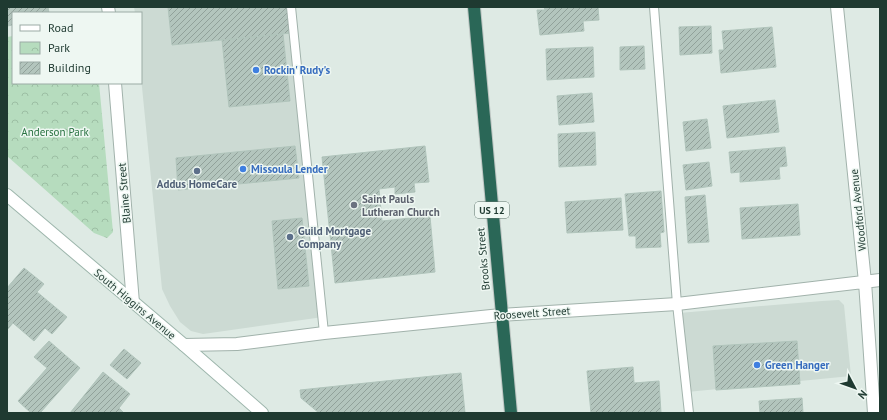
<svg xmlns="http://www.w3.org/2000/svg" width="887" height="420" viewBox="0 0 887 420" font-family="'PT Sans',sans-serif">
<style>
.built{fill:#ccdad3}
.park{fill:url(#park-crowns)}
.building{fill:url(#building-hatch);stroke:#b0c4bb}
.lines{fill:none;stroke-linecap:round;stroke-linejoin:round}
.lane-casing{stroke:#a1b2ab;stroke-width:10}
.street-casing{stroke:#a1b2ab;stroke-width:14}
.secondary-casing{stroke:#9db6ac;stroke-width:14}
.highway-casing{stroke:#bcc4c1;stroke-width:14}
.lane{stroke:#fff;stroke-width:8}
.street{stroke:#fff;stroke-width:12}
.secondary{stroke:#fff;stroke-width:12}
.highway{stroke:#2a6757;stroke-width:12}
.shop-dot{fill:#3f7fe0;stroke:#eef7f2;stroke-width:1.5}
.service-dot{fill:#5c6f8a;stroke:#eef7f2;stroke-width:1.5}
.worship-dot{fill:#6b7280;stroke:#eef7f2;stroke-width:1.5}
.labels{text-anchor:middle;stroke-width:3;stroke-linejoin:round;paint-order:stroke}
.shield{fill:#eef7f2;stroke:#5d736b;stroke-width:1}
.shield-label{font-size:10px;font-weight:bold;fill:#1f3a31}
.shop-label{font-size:11px;font-weight:bold;fill:#366cbe;stroke:#eef7f2;text-anchor:start}
.park-label{font-size:11px;fill:#287241;stroke:#eef7f2}
.service-label{font-size:11px;font-weight:bold;fill:#4e5e75;stroke:#eef7f2}
.street-label{font-size:11px;fill:#1f3a31;stroke:#eef7f2}
.worship-label{font-size:11px;font-weight:bold;fill:#5b616d;stroke:#eef7f2;text-anchor:start}
</style>
<defs>
<pattern id="park-crowns" width="20" height="18" patternUnits="userSpaceOnUse"><rect width="20" height="18" fill="#b6dcbe"/><path d="M2 6a3 3 0 1 1 6 0M12 15a3 3 0 1 1 6 0" fill="none" stroke="#9cbea4"/></pattern>
<pattern id="building-hatch" width="6" height="6" patternUnits="userSpaceOnUse"><rect width="6" height="6" fill="#b3c5bd"/><path d="M-1 1l2-2M0 6l6-6M5 7l2-2" fill="none" stroke="#91a19a"/></pattern>
</defs>
<rect width="100%" height="100%" fill="#deeae4"/>
<path class="built" d="M134,7H291L323,317L203,334L191,331L180,322L170,306L162,289L141,77V13H135Z
M839,300L844,305L851,376L687,392L679,313L822,301Z"/>
<path class="park" d="M13,36V83H99L113,232L107,238L94,233L7,156V37Z"/>
<path class="building" d="M7,7H48L49,13H13V25L7,26Z
M168,7H288L291,33L172,45Z
M544,7H598L599,20L583,21L584,31L540,35L537,10H545Z
M711,26L712,53L680,55L679,27Z
M772,27L776,67L721,73L719,50H724L722,31Z
M283,34L290,101L229,107L222,40Z
M644,46L645,69L620,70V47Z
M593,47L594,77L547,80L546,49Z
M592,93L594,122L559,125L557,96Z
M775,100L779,132L727,138L723,106Z
M707,119L711,148L686,151L683,122Z
M595,132L596,165L559,167L558,134Z
M295,146L299,178L178,190L176,158Z
M425,146L429,182L414,183L415,192L395,194V187L379,189L382,221L430,216L435,272L335,283L322,157Z
M785,147L787,166L779,167L780,179L740,182V172L731,173L729,152Z
M709,162L712,186L686,190L683,165Z
M661,191L664,232L660,233L661,247L636,248V236H629L625,194Z
M705,195L709,242L688,243L685,197Z
M621,198L623,230L567,233L565,202Z
M798,204L800,235L742,239L740,208Z
M302,218L309,286L278,289L272,221Z
M24,268L44,284L37,292L67,317L52,334L45,328L34,341L13,323L7,330V288Z
M49,341L80,368L40,413H31L18,401L47,368L34,357Z
M797,341L800,384L716,390L713,346Z
M124,349L141,363L127,379L110,365Z
M633,367L634,383L659,381L661,413H591L587,371Z
M103,372L130,394L119,408L124,413H70Z
M461,373L465,413H319L301,398L300,390Z
M802,398L803,413H760L759,401Z"/>
<g class="lines">
<defs>
<path id="lane" d="M291,7L324,333
M654,7L677,304L689,413"/>
<path id="street" d="M108,7L109,13
M837,7L865,282L874,413
M115,83L133,303
M184,345L237,344L324,333L501,315L677,304L880,280"/>
<path id="secondary" d="M7,195L184,345L262,413"/>
<path id="highway" d="M474,7L511,413"/>
</defs>
<use href="#lane" class="lane-casing"/>
<use href="#street" class="street-casing"/>
<use href="#secondary" class="secondary-casing"/>
<use href="#highway" class="highway-casing"/>
<use href="#lane" class="lane"/>
<use href="#street" class="street"/>
<use href="#secondary" class="secondary"/>
<use href="#highway" class="highway"/>
</g>
<g class="shop-dot">
<circle cx="256" cy="70" r="4"/>
<circle cx="243" cy="169" r="4"/>
<circle cx="757" cy="365" r="4"/>
</g>
<g class="service-dot">
<circle cx="197" cy="171" r="4"/>
<circle cx="290" cy="237" r="4"/>
</g>
<circle class="worship-dot" cx="354" cy="205" r="4"/>
<g class="labels">
<rect class="shield" x="475" y="202" width="34" height="16" rx="3"/>
<g class="shield-label">
<text x="492" y="214">US 12</text>
</g>
<g class="shop-label">
<text x="264" y="74">Rockin' Rudy's</text>
<text x="251" y="173">Missoula Lender</text>
<text x="765" y="369">Green Hanger</text>
</g>
<g class="park-label">
<text x="55" y="136">Anderson Park</text>
</g>
<g class="service-label">
<text x="197" y="188">Addus HomeCare</text>
<text x="298" y="235" text-anchor="start">Guild Mortgage<tspan x="298" dy="13">Company</tspan></text>
</g>
<g class="street-label">
<text transform="translate(124 193) rotate(-95)" y="4">Blaine Street</text>
<text transform="translate(858 210) rotate(-96)" y="4">Woodford Avenue</text>
<text transform="translate(483 259) rotate(-95)" y="4">Brooks Street</text>
<text transform="translate(135 304) rotate(40)" y="4">South Higgins Avenue</text>
<text transform="translate(532 313) rotate(-4)" y="4">Roosevelt Street</text>
</g>
<g class="worship-label">
<text x="362" y="203">Saint Pauls<tspan x="362" dy="13">Lutheran Church</tspan></text>
</g>
</g>
<rect width="887" height="420" fill="none" stroke="#1f3a31" stroke-width="16"/>
<rect x="12" y="12" width="130" height="72" fill="#eef7f2" stroke="#9baba5"/>
<rect x="20" y="25" width="20" height="6" fill="#ffffff" stroke="#9baba5"/>
<text x="48" y="32" font-size="12" fill="#1f3a31">Road</text>
<rect x="20" y="42" width="20" height="12" fill="url(#park-crowns)" stroke="#9baba5"/>
<text x="48" y="52" font-size="12" fill="#1f3a31">Park</text>
<rect x="20" y="62" width="20" height="12" fill="url(#building-hatch)" stroke="#9baba5"/>
<text x="48" y="72" font-size="12" fill="#1f3a31">Building</text>
<g transform="translate(855 388) rotate(131)" stroke="#eef7f2" stroke-width="3" paint-order="stroke">
<path d="M0-3L7 15L0 10L-7 15Z" fill="#1f3a31"/>
<text y="-6" font-size="11" font-weight="bold" text-anchor="middle" fill="#1f3a31">N</text>
</g>
</svg>
